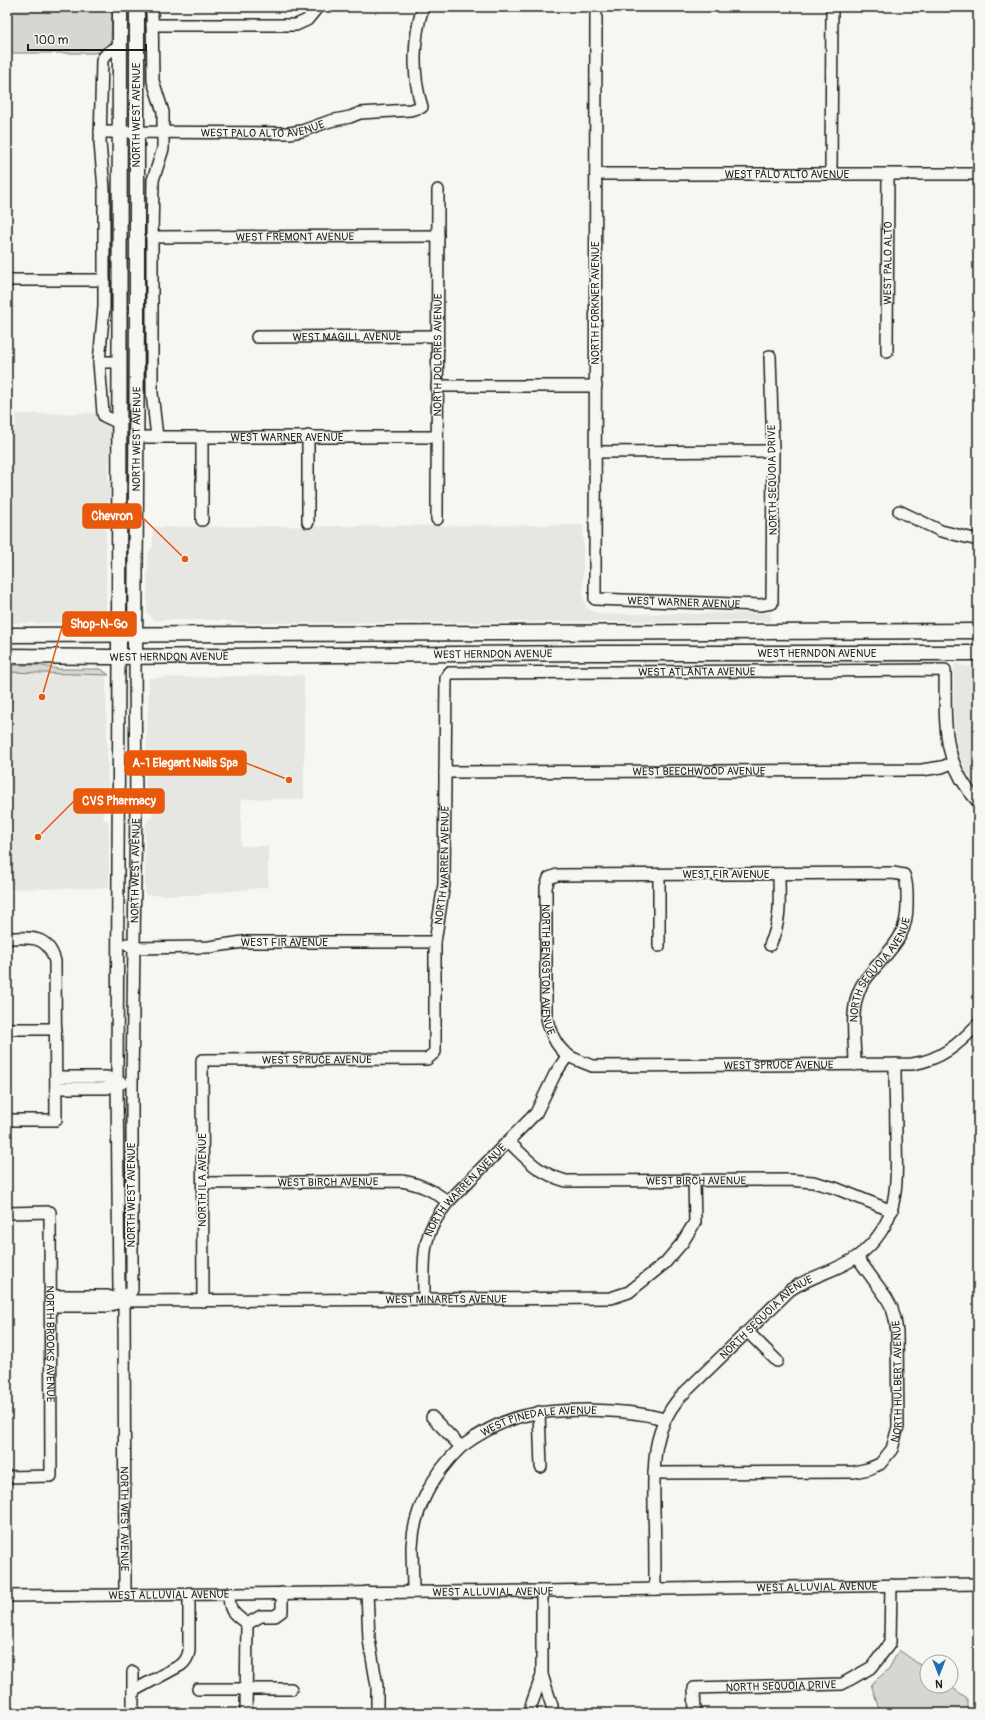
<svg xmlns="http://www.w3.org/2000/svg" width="985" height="1720" viewBox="0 0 985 1720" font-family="Pangolin,sans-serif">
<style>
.built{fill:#e6e6e2}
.green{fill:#d6d6d2;stroke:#797977}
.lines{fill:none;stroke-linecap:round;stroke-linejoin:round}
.minor-casing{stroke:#1c1c1c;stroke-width:14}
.major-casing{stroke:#1c1c1c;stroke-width:17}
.minor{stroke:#f6f6f2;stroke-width:11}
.major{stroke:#f6f6f2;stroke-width:14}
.labels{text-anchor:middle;stroke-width:3.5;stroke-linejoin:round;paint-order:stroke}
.street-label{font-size:11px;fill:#1c1c1c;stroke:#f6f6f2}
.leader{fill:none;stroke:#e8590c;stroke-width:1.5}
.callout-dot{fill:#e8590c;stroke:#f6f6f2;stroke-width:1.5}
.callout{fill:#e8590c;stroke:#e8590c;stroke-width:1.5}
.callout-label{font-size:12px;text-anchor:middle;font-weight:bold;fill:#fff}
</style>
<rect width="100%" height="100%" fill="#f6f6f2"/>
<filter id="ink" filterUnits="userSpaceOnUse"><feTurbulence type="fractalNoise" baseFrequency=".025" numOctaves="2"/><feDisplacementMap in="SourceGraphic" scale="8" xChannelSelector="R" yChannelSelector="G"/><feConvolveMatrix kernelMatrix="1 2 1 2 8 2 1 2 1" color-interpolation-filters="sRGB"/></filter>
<g filter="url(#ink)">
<path class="built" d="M95,413L100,420L109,425L111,430L110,459L108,463V479L110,484L106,527V614L98,620L68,621L62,623H7V426H14L16,424V414Z
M583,525V598L586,607L593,612L601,614L771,613V621L238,623L225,620H154L147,613L148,552L153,547V527Z
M954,664L978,668V788L966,772L957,747L954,728Z
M7,672L106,675L108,793L103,798V818L109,822V888L7,889Z
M304,675V799H241V846H268V887L195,895H145V825L149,819L152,818V795L145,788L149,678Z"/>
<path class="green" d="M7,7H112L111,43L101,52L93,53H7Z
M7,665H38L58,669H101L109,675L7,672Z
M899,1650L927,1670V1686H950L967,1698V1713H880L871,1684L888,1670Z"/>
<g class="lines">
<defs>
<g id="minor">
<path d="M152,7L153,81L163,112V149L153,180L152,237V393L157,437"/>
<path id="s1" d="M596,7L595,599L761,605L772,603L773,451L770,356"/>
<path d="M152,25H296L307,20L316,9"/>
<path id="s2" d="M100,132L289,133L302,131L330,121L350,117L360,113L410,110L422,107C412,76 413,38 423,7"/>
<path id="s3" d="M596,174H978"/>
<path d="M831,174L832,7"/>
<path id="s4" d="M152,237L438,236"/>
<path d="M7,280H104"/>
<path id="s5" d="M257,337L437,336"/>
<path id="s6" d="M887,352L888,175"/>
<path d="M99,362H119"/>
<path d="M437,386H596"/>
<path d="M119,423L104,416L103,413L99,362L104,307V189L100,143L102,60C105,53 113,49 120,46"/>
<path d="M308,436V522"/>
<path id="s7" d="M136,437H437"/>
<path d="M202,437V520"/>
<path d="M596,452L773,451"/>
<path d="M899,511L941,531L978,540"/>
<path id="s8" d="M437,519L438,190"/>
<path id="s9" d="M119,657L117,1083L119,1290L124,1301L125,1594"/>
<path id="s10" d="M445,772L922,770L942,767L952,763"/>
<path d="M7,938C31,938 47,934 55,961L56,1120H7"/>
<path id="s11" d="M127,944L133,948L209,947L243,942H435"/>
<path d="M770,945C782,919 779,901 779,874"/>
<path d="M659,946V875"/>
<path d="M7,1029H56"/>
<path id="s12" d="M855,1065C855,1041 850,1013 859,991C862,982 868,976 874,969C894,946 908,934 907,902C907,893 908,885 904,875L893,873L557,875L549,878L546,887V1012C548,1028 555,1047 569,1056C576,1060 585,1063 592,1066L912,1064C941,1060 959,1044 978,1024"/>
<path d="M56,1077H107L117,1083"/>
<path d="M56,1088H107L117,1083H122"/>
<path id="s13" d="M509,1142C529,1161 538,1173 566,1181L789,1180L813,1182L835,1188L892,1211"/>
<path id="s14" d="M203,1183L401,1181C420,1184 433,1190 448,1202"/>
<path id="s15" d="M7,1213L50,1212L51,1476L7,1477"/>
<path id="s16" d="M51,1296H107L124,1301L611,1298L629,1292L665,1263L682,1243L695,1222L694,1181"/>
<path id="s17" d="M424,1299C424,1257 420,1236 448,1202L536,1113L555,1074L568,1055"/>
<path id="s18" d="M124,1301L132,1290V1083L136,807L135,657"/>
<path id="s19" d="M203,1301L202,1060L427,1059L435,1052V942L444,884L446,678L449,673L945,670C946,722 940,760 978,802"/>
<path d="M51,1306H107L124,1301"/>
<path d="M748,1332L777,1361"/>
<path d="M539,1412L541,1467"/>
<path id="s20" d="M432,1417L461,1447C504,1415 535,1410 588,1410C615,1411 639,1412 664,1419"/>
<path id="s21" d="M654,1473L854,1472L868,1469L880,1464L892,1449L898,1427L897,1332L895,1319L892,1308L886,1297L857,1257"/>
<path id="s22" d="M655,1589C655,1563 655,1537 654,1511C654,1469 650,1432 680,1397L790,1290C812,1275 838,1271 858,1256C900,1224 897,1185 896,1138C896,1113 895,1089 895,1064"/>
<path d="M542,1591V1675L552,1706V1713"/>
<path d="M367,1592L369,1640L377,1686V1713"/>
<path d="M413,1592C413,1577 412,1561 412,1546C414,1508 434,1473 461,1447"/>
<path d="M229,1593C229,1612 233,1613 247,1624"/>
<path id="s23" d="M7,1596L542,1591L978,1584"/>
<path d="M247,1624L261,1616H275L282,1611V1593"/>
<path d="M133,1672V1691"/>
<path d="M198,1689H291"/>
<path d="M133,1713V1691L181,1665C186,1661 188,1657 189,1651V1593"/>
<path d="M246,1713L247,1624"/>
<path d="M531,1713V1706L542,1675"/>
<path id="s24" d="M695,1713L694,1688L842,1684L872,1667L890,1643L891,1585"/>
</g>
<g id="major">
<path d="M7,635L978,631"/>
<path id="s25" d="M7,656L107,657L590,653H978"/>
<path d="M119,657L120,7"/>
<path id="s26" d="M135,657L137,317V7"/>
</g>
</defs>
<use href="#minor" class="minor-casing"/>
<use href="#major" class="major-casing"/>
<use href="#minor" class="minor"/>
<use href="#major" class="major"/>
</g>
</g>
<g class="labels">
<g class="street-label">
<text transform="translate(136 115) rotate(-90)" y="4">NORTH WEST AVENUE</text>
<text dy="4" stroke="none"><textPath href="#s2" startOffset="163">WEST PALO ALTO AVENUE</textPath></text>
<text dy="4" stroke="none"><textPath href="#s3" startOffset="191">WEST PALO ALTO AVENUE</textPath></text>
<text dy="4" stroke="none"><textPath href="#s4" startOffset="143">WEST FREMONT AVENUE</textPath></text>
<text dy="4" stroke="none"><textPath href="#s6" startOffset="89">WEST PALO ALTO</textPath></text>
<text transform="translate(595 303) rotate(-90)" y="4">NORTH FORKNER AVENUE</text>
<text dy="4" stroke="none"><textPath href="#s5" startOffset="90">WEST MAGILL AVENUE</textPath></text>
<text dy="4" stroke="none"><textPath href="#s8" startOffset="164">NORTH DOLORES AVENUE</textPath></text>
<text dy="4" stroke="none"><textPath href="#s7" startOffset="151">WEST WARNER AVENUE</textPath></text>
<text dy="4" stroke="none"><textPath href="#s26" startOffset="218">NORTH WEST AVENUE</textPath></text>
<text transform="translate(772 480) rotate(-91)" y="4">NORTH SEQUOIA DRIVE</text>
<text dy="4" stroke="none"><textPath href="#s1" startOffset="681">WEST WARNER AVENUE</textPath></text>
<text dy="4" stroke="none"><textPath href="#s25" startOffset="810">WEST HERNDON AVENUE</textPath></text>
<text dy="4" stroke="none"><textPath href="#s25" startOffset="486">WEST HERNDON AVENUE</textPath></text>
<text dy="4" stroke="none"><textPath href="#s25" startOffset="162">WEST HERNDON AVENUE</textPath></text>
<text dy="4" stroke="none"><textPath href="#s19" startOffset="1105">WEST ATLANTA AVENUE</textPath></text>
<text dy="4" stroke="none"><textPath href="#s10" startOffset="254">WEST BEECHWOOD AVENUE</textPath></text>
<text dy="4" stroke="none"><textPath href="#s19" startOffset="664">NORTH WARREN AVENUE</textPath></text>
<text dy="4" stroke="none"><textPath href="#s18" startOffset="433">NORTH WEST AVENUE</textPath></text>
<text x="726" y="878">WEST FIR AVENUE</text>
<text dy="4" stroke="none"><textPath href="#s11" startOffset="159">WEST FIR AVENUE</textPath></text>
<text dy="4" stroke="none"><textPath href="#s12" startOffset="654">NORTH BENGSTON AVENUE</textPath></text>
<text dy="4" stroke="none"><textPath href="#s12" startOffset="103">NORTH SEQUOIA AVENUE</textPath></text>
<text dy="4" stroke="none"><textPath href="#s19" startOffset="356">WEST SPRUCE AVENUE</textPath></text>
<text dy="4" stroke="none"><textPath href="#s12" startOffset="959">WEST SPRUCE AVENUE</textPath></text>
<text transform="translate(202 1180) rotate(-90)" y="4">NORTH ILA AVENUE</text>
<text dy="4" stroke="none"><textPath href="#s13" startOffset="200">WEST BIRCH AVENUE</textPath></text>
<text dy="4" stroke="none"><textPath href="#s14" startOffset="125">WEST BIRCH AVENUE</textPath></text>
<text dy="4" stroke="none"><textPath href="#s17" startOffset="123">NORTH WARREN AVENUE</textPath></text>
<text transform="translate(131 1195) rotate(-90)" y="4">NORTH WEST AVENUE</text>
<text dy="4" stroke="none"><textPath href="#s16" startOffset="396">WEST MINARETS AVENUE</textPath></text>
<text dy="4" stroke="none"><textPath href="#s22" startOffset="316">NORTH SEQUOIA AVENUE</textPath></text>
<text dy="4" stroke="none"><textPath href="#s15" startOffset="175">NORTH BROOKS AVENUE</textPath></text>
<text dy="4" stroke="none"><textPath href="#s21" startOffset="315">NORTH HULBERT AVENUE</textPath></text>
<text dy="4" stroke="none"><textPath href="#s20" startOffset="126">WEST PINEDALE AVENUE</textPath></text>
<text dy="4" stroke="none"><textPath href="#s9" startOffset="863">NORTH WEST AVENUE</textPath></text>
<text dy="4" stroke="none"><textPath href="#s23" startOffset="810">WEST ALLUVIAL AVENUE</textPath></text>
<text dy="4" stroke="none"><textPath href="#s23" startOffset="486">WEST ALLUVIAL AVENUE</textPath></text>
<text dy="4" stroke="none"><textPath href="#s23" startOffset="162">WEST ALLUVIAL AVENUE</textPath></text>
<text dy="4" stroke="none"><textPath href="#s24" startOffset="112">NORTH SEQUOIA DRIVE</textPath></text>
</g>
</g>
<path class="leader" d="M185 559L141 516M42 697L63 624M289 780L246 763M38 837L74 801"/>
<g class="callout-dot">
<circle cx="185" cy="559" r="4"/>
<circle cx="42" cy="697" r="4"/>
<circle cx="289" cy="780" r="4"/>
<circle cx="38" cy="837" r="4"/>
</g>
<g class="callout">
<rect x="83" y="504" width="58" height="24" rx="4"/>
<rect x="63" y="612" width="73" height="24" rx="4"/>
<rect x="125" y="751" width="121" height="24" rx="4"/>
<rect x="74" y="789" width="90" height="24" rx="4"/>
</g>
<g class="callout-label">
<text x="112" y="520">Chevron</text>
<text x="99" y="628">Shop-N-Go</text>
<text x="185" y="767">A-1 Elegant Nails Spa</text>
<text x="119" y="805">CVS Pharmacy</text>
</g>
<rect width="985" height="1720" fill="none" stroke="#f6f6f2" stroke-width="24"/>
<rect x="12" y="12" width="961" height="1696" fill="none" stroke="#1c1c1c" stroke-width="1.5" filter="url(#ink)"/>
<g transform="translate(939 1674) rotate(180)"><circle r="19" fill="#f6f6f2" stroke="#9f9f9c"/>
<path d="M0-3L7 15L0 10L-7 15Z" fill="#1f6fb2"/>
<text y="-6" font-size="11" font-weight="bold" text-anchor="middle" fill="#1c1c1c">N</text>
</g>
<path d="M28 44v6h118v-6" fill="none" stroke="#1c1c1c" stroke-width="2"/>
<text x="34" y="44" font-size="12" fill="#1c1c1c" stroke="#f6f6f2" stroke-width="3" paint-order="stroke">100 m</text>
</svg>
